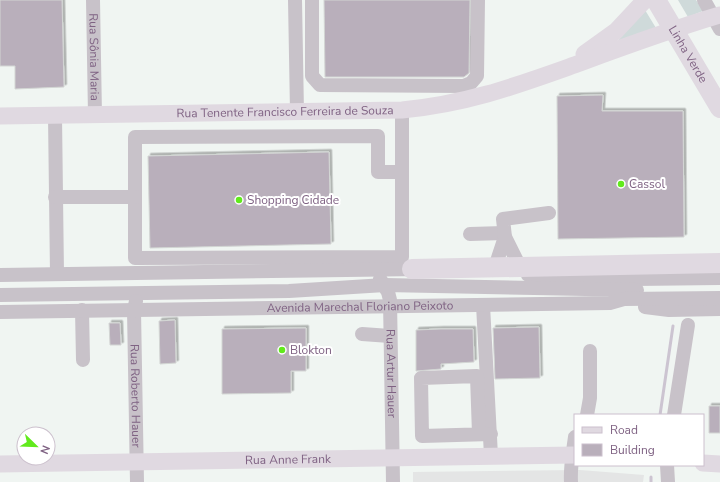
<svg xmlns="http://www.w3.org/2000/svg" width="720" height="482" viewBox="0 0 720 482" font-family="'Nunito Sans',sans-serif">
<style>
.built{fill:#e4e5e5}
.green{fill:#cfdada}
.lines{fill:none;stroke-linecap:round;stroke-linejoin:round}
.stream{stroke:#ccc4d1;stroke-width:3}
.building{fill:#b9afbb;stroke:#d3d6d4;filter:url(#shadow)}
.minor{stroke:#c8c2c9;stroke-width:14}
.major{stroke:#e0d9e1;stroke-width:17}
.highway{stroke:#e0d9e1;stroke-width:20}
.poi-dot{fill:#61ea1c;stroke:#fff;stroke-width:1.5}
.labels{text-anchor:middle;stroke-width:4;stroke-linejoin:round;paint-order:stroke}
.street-label{font-size:12px;fill:#7f6283;stroke:#fff}
.poi-label{font-size:12px;fill:#7f6283;stroke:#fff;text-anchor:start}
</style>
<defs>
<filter id="shadow"><feDropShadow dx="2.5" dy="-2.5" stdDeviation="0" flood-color="#0004"/></filter>
</defs>
<rect width="100%" height="100%" fill="#f0f5f2"/>
<path class="built" d="M580,470L644,475L643,482H413V472Z"/>
<path class="green" d="M678,0H696L703,11L688,17Z
M645,10L656,28L616,43Z"/>
<g class="lines">
<path class="stream" d="M660,415L673,326
M651,482V477"/>
</g>
<path class="building" d="M0,0H62L64,87L15,89V66H0Z
M324,0H470L469,73L464,77H325Z
M603,95L602,111H683L684,237L558,239L557,96Z
M329,152L331,244L150,248L148,156Z
M175,320L176,363L160,364L159,321Z
M109,323H120L121,345H110Z
M539,327L540,378L495,379L493,328Z
M306,328V371H291V393L222,394V329Z
M441,329H473L474,362L441,364V369L416,371V330Z
M709,406H720V433H709Z"/>
<g class="lines">
<g class="minor">
<path id="s1" d="M93,0L95,115"/>
<path d="M295,0L297,112"/>
<path d="M312,0V76L320,85L464,86L471,83L477,76L478,0"/>
<path d="M704,0L720,29"/>
<path d="M402,110V257L135,258V137L378,136V172H402"/>
<path d="M55,116L57,274"/>
<path d="M55,197H135"/>
<path d="M470,234L504,233"/>
<path d="M495,267L505,237"/>
<path d="M520,267L505,237L503,219L549,213"/>
<path d="M0,275L420,269"/>
<path d="M528,275L635,279L720,278"/>
<path id="s2" d="M380,279L388,292L390,300L393,482"/>
<path d="M0,295L289,291L385,285L637,290"/>
<path id="s3" d="M136,301L134,310L137,482"/>
<path d="M483,305L491,456"/>
<path d="M645,307L669,310L720,309"/>
<path d="M82,310L83,360"/>
<path id="s4" d="M0,312L610,303L624,299L720,298"/>
<path d="M362,334L390,336"/>
<path d="M587,415L590,398V351"/>
<path d="M674,415L688,325"/>
<path d="M479,434L477,376L421,378L422,436L491,434"/>
<path d="M667,465L668,482"/>
<path d="M571,482C570,467 573,452 575,437"/>
</g>
<g class="major">
<path d="M584,54L616,31L645,0"/>
<path id="s5" d="M0,116L402,110C468,104 518,85 580,63C626,46 673,29 720,15"/>
<path d="M703,463L720,464"/>
<path id="s6" d="M0,464L575,455"/>
</g>
<g class="highway">
<path id="s7" d="M656,0L720,108"/>
<path d="M412,269L720,263"/>
</g>
</g>
<g class="poi-dot">
<circle cx="621" cy="184" r="4"/>
<circle cx="239" cy="200" r="4"/>
<circle cx="282" cy="350" r="4"/>
</g>
<g class="labels">
<g class="street-label">
<text dy="4" stroke="none"><textPath href="#s7" startOffset="63">Linha Verde</textPath></text>
<text dy="4" stroke="none"><textPath href="#s1" startOffset="57">Rua Sônia Maria</textPath></text>
<text dy="4" stroke="none"><textPath href="#s5" startOffset="285">Rua Tenente Francisco Ferreira de Souza</textPath></text>
<text dy="4" stroke="none"><textPath href="#s4" startOffset="360">Avenida Marechal Floriano Peixoto</textPath></text>
<text dy="4" stroke="none"><textPath href="#s2" startOffset="97">Rua Artur Hauer</textPath></text>
<text dy="4" stroke="none"><textPath href="#s3" startOffset="95">Rua Roberto Hauer</textPath></text>
<text dy="4" stroke="none"><textPath href="#s6" startOffset="288">Rua Anne Frank</textPath></text>
</g>
<g class="poi-label">
<text x="629" y="188">Cassol</text>
<text x="247" y="204">Shopping Cidade</text>
<text x="290" y="354">Blokton</text>
</g>
</g>
<rect x="574" y="414" width="130" height="52" fill="#ffffff" stroke="#ccc0cd"/>
<rect x="582" y="427" width="20" height="6" fill="#e0d9e1" stroke="#ccc0cd"/>
<text x="610" y="434" font-size="12" fill="#7f6283">Road</text>
<rect x="582" y="444" width="20" height="12" fill="#b9afbb" stroke="#ccc0cd"/>
<text x="610" y="454" font-size="12" fill="#7f6283">Building</text>
<g transform="translate(36 446) rotate(113)"><circle r="19" fill="#ffffff" stroke="#ccc0cd"/>
<path d="M0-3L7 15L0 10L-7 15Z" fill="#61ea1c"/>
<text y="-6" font-size="11" font-weight="bold" text-anchor="middle" fill="#7f6283">N</text>
</g>
</svg>
